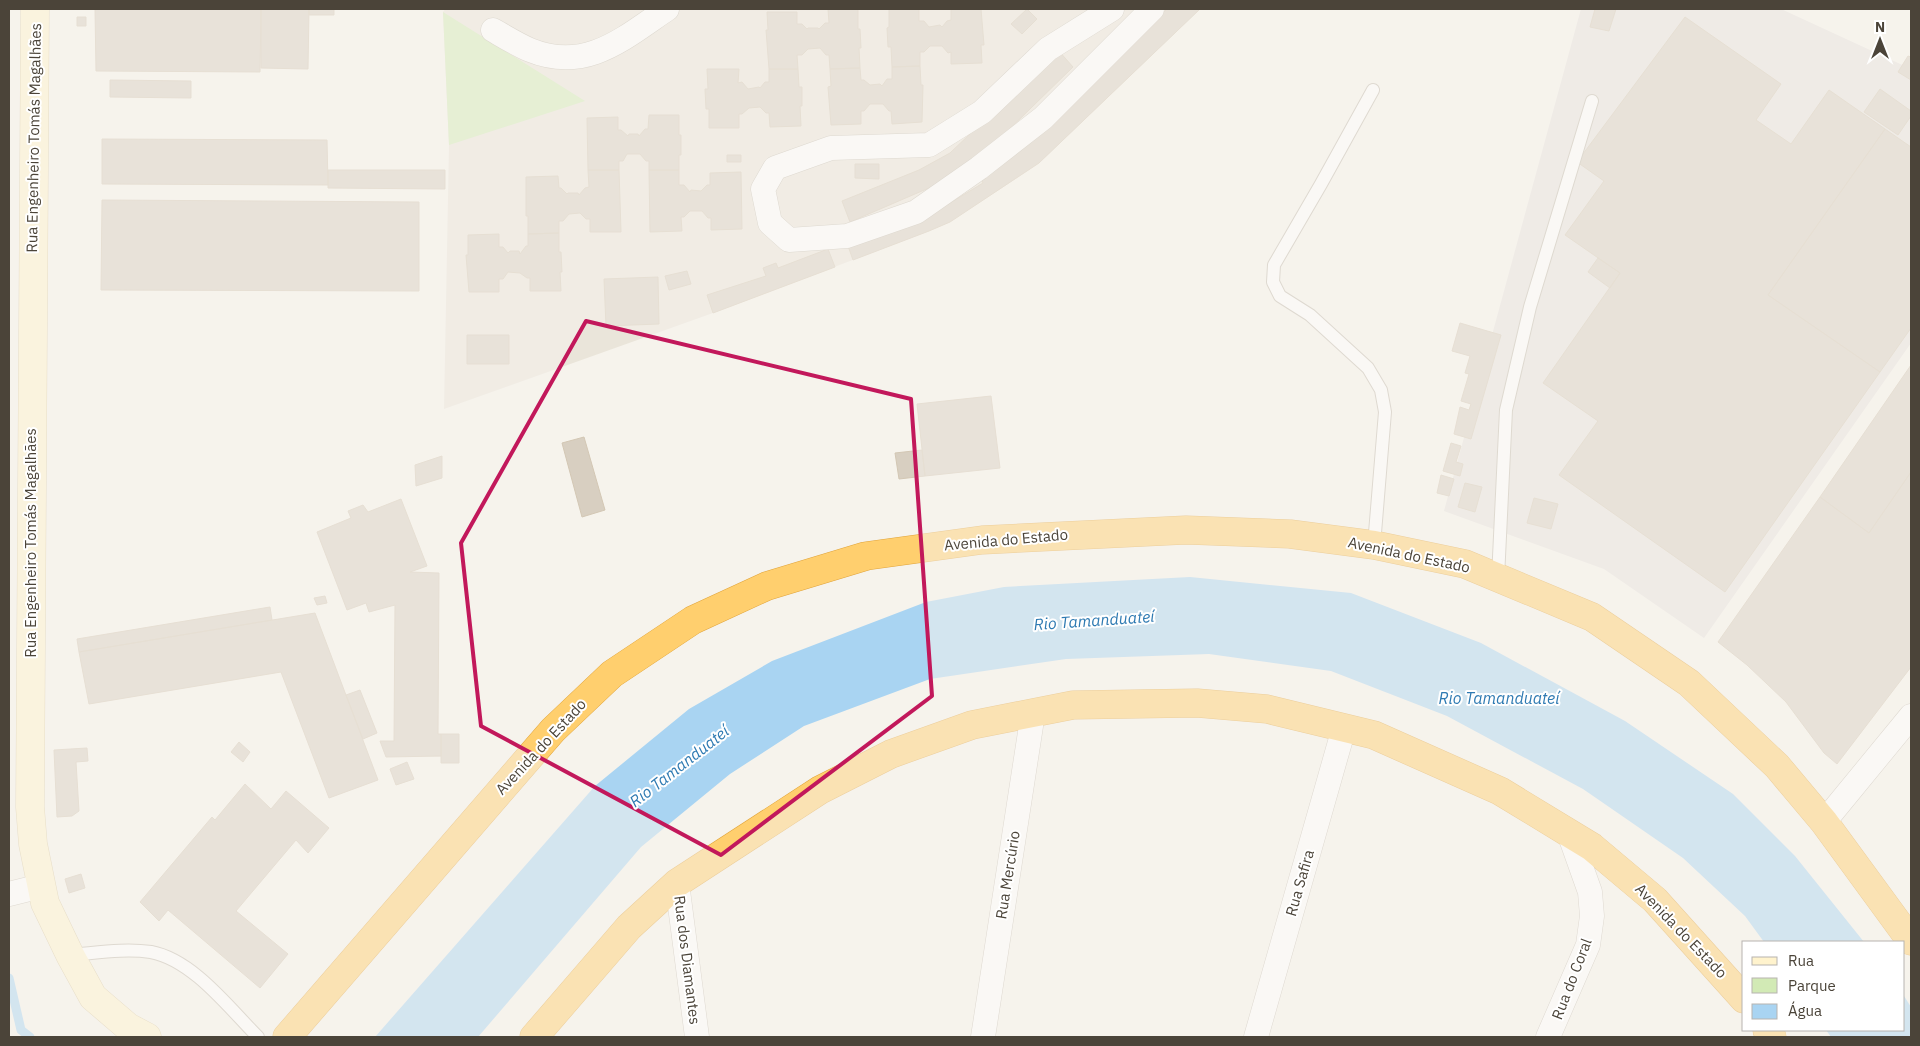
<svg xmlns="http://www.w3.org/2000/svg" width="1920" height="1046" viewBox="0 0 1920 1046" font-family="'IBM Plex Sans',sans-serif">
<style>
.residential{fill:#eae5da}
.industrial{fill:#e6e2dd}
.green{fill:#d2eab5}
.water{fill:#a9d4f2}
.lines{fill:none;stroke-linecap:round;stroke-linejoin:round}
.stream{stroke:#a9d4f2;stroke-width:9}
.building{fill:#d8cfc1;stroke:#d3c7b4}
.lane-casing{stroke:#c2bbae;stroke-width:14}
.street-casing{stroke:#c2bbae;stroke-width:25}
.secondary-casing{stroke:#d6c79b;stroke-width:29}
.highway-casing{stroke:#e0a43c;stroke-width:29}
.lane{stroke:#fff;stroke-width:12}
.street{stroke:#fff;stroke-width:24}
.secondary{stroke:#fff3cd;stroke-width:28}
.highway{stroke:#ffcf6e;stroke-width:28}
.marked{fill:none;stroke:#c2185b;stroke-width:4;stroke-linejoin:round}
.labels{text-anchor:middle;stroke-width:4;stroke-linejoin:round;paint-order:stroke}
.street-label{font-size:15px;fill:#4b4439;stroke:#fff}
.water-label{font-size:16px;font-style:italic;fill:#2e7ab2;stroke:#fff}
</style>
<rect width="100%" height="100%" fill="#f6f3ec"/>
<path class="residential" d="M445,9H1200L1039,163L950,222L929,231L713,313L444,409L449,145L443,12Z"/>
<path class="industrial" d="M1581,9H1781L1911,69V343L1704,638L1604,569L1444,511Z"/>
<path class="green" d="M443,12L585,101L449,145Z"/>
<path class="water" d="M1190,577L1351,593L1481,643L1625,721L1733,794L1795,856L1864,942H1764L1745,916L1683,858L1583,789L1447,716L1331,671L1209,654L1066,659L930,679L804,726L730,774L641,847L478,1037H375L595,786L689,709L772,661L926,602L1004,587Z
M1904,996L1911,1007V1037H1831L1826,1030H1904Z"/>
<g class="lines">
<path class="stream" d="M9,978L21,1030L30,1037"/>
</g>
<path class="building" d="M95,9H261L260,72L96,71Z
M261,9H309L308,69L261,68Z
M309,9H334V15H309Z
M828,9H858V29H860L861,48H859L860,68L830,69L829,55H826L820,48L808,49L802,55H797L798,69H769L766,30H768L767,12H797V24H802L807,29L808,28H818L819,29L825,23H829Z
M889,9H919V21H924L929,27L940,25L942,27L947,21L951,20V9H981L984,45H981L982,63L951,64V52L948,53L942,46H930L924,52H920V66L892,67L891,47H888L887,28L889,27Z
M1027,9L1037,19L1022,34L1011,24Z
M1167,9H1200L1039,163L950,222L929,231L853,260L848,246L932,214L983,183L980,176L1111,61Z
M1595,9H1616L1609,31L1590,27Z
M77,17H86V26H77Z
M1685,17L1781,84L1756,120L1791,144L1829,90L1885,129L1768,295L1880,372L1725,592L1559,475L1598,421L1543,383L1620,273L1565,235L1604,181L1577,162Z
M1058,50L1073,67L988,150L959,175L850,222L842,201L919,170L950,153Z
M1908,56L1911,57V80L1898,72Z
M920,66L921,85H923L922,122L892,124L891,111H889L883,104H870L864,111H861V124L831,125L828,87L831,86L830,69L860,68L861,80H864L870,85L880,84L882,86L887,79H892V67Z
M707,69H739L738,83L742,82L748,89L759,87L760,88L765,82H769V69H798L799,87H802V106H800L801,126L770,127L769,113H766L760,107L749,108L742,114H739V128H709V109H706L705,89H708Z
M110,80L191,81V98L110,97Z
M1880,89L1911,111V116L1898,135L1864,112Z
M649,115H679V135H681V155H679V170H649V161H646L640,154H627L623,161H619V170H588L587,118L618,117V130H621L628,136L629,134H638L639,136L645,129H648Z
M1885,129L1911,147V328L1880,372L1768,295Z
M102,139L327,140L328,185L102,184Z
M727,155H741V162H727Z
M855,164H879V179L855,178Z
M328,170H445V189L328,188Z
M588,170H619L621,232H590V219H586L580,213L569,214L563,221H559V233L528,234V216H526V177L558,176L559,188H561L567,194L568,193H578L579,195L585,188L589,187Z
M649,170H679V185H684L690,192L691,190L701,191L707,185H710V173L741,172L742,229L711,230V218H708L702,211H690L684,217H681L682,231L650,232Z
M102,200L419,202V291L101,290Z
M559,233V252H561L562,272H560L561,291H530V278H527L520,273L508,272L503,279H499V292H469L466,255H468V235L499,234V247H503L508,253L510,251H519L520,254L526,246H528V234Z
M828,249L835,267L713,313L707,295L766,276L763,268L776,263L778,268Z
M1598,258L1620,273L1610,288L1588,272Z
M687,271L691,284L669,290L665,276Z
M658,277L659,324L606,326L604,279Z
M1460,323L1501,335L1471,439L1454,434L1460,407L1469,410L1471,404L1461,401L1469,374L1465,373L1470,356L1452,351Z
M467,335H509V364H467Z
M1911,365V472L1869,533L1820,497Z
M991,396L1000,468L925,476L917,404Z
M584,437L605,510L582,517L562,443Z
M1451,443L1461,446L1456,462L1463,464L1460,476L1443,471Z
M922,450L925,476L899,479L895,453Z
M442,456V478L416,486L415,465Z
M1911,472V667L1837,764L1824,753L1786,702L1747,665L1718,642L1820,497L1869,533Z
M1441,475L1454,479L1449,496L1437,493Z
M1465,483L1482,487L1475,512L1458,507Z
M1534,498L1558,504L1551,529L1527,523Z
M401,499L427,566L410,572L439,573L438,734H441V756L386,757L380,741H394L395,605L369,612L366,603L347,610L317,532L351,518L348,511L363,505L368,512Z
M325,596L327,603L317,605L314,598Z
M270,607L272,620L79,652L77,639Z
M315,613L378,780L329,798L281,672L89,704L79,652Z
M360,690L377,733L363,739L346,695Z
M441,734H459V763H441Z
M239,742L250,752L243,762L231,752Z
M87,748L88,761L76,762L79,811L72,816L57,817L54,750Z
M407,762L414,779L396,785L390,769Z
M245,784L271,809L286,791L329,828L308,853L296,840L236,911L288,954L260,988L168,910L159,921L140,902L212,817L215,820Z
M81,874L85,888L69,893L65,879Z"/>
<g class="lines">
<defs>
<path id="lane" d="M1373,90L1321,184L1274,265L1273,282L1280,296L1310,315L1368,368L1381,390L1385,412L1374,545
M1498,578L1506,410L1530,307L1592,101
M70,955C96,953 124,948 151,952C193,960 229,1008 258,1037"/>
<path id="street" d="M1112,9L1048,49L982,112L929,145L831,148L775,168L763,189L770,223L789,240L847,236L916,212L979,168L1043,118L1152,9
M493,30C505,37 518,45 530,50C586,73 624,38 667,9
M1824,822L1911,716
M677,883L697,1037
M9,894L41,886
M983,1037L1033,713
M1256,1037L1344,728
M1548,1037L1588,945L1592,916L1590,892L1569,833"/>
<path id="secondary" d="M35,9L30,807L33,844L45,903L70,955L93,997L128,1027L147,1037"/>
<path id="highway" d="M1767,1030L1772,1037
M287,1037L553,730L612,674L693,620L767,586L866,556L982,540L1186,530L1290,534L1374,545L1465,564L1592,617L1689,683L1777,766L1824,822L1911,941
M534,1037L629,927L677,883L820,790L891,754L972,725L1073,705L1197,703L1267,709L1374,735L1500,791L1592,847L1655,900L1744,999"/>
</defs>
<use href="#lane" class="lane-casing"/>
<use href="#street" class="street-casing"/>
<use href="#secondary" class="secondary-casing"/>
<use href="#highway" class="highway-casing"/>
<use href="#lane" class="lane"/>
<use href="#street" class="street"/>
<use href="#secondary" class="secondary"/>
<use href="#highway" class="highway"/>
</g>
<path d="M0 0H1920V1046H0ZM586,321L911,399L932,696L721,855L481,726L461,543Z" fill="#f6f3ec" fill-opacity=".55" fill-rule="evenodd"/>
<path class="marked" d="M586,321L911,399L932,696L721,855L481,726L461,543Z"/>
<g class="labels">
<g class="street-label">
<text transform="translate(34 138) rotate(-89)" y="5">Rua Engenheiro Tomás Magalhães</text>
<text transform="translate(1006 540) rotate(-5)" y="5">Avenida do Estado</text>
<text transform="translate(31 543) rotate(-90)" y="5">Rua Engenheiro Tomás Magalhães</text>
<text transform="translate(1409 555) rotate(12)" y="5">Avenida do Estado</text>
<text transform="translate(541 747) rotate(-47)" y="5">Avenida do Estado</text>
<text transform="translate(1008 875) rotate(-81)" y="5">Rua Mercúrio</text>
<text transform="translate(1300 883) rotate(-74)" y="5">Rua Safira</text>
<text transform="translate(1681 931) rotate(46)" y="5">Avenida do Estado</text>
<text transform="translate(687 960) rotate(83)" y="5">Rua dos Diamantes</text>
<text transform="translate(1572 979) rotate(-69)" y="5">Rua do Coral</text>
</g>
<g class="water-label">
<text transform="translate(1094 620) rotate(-4)" y="6">Rio Tamanduateí</text>
<text x="1499" y="704">Rio Tamanduateí</text>
<text transform="translate(679 766) rotate(-38)" y="6">Rio Tamanduateí</text>
</g>
</g>
<rect width="1920" height="1046" fill="none" stroke="#4b4439" stroke-width="20"/>
<rect x="1742" y="941" width="162" height="90" fill="#ffffff" stroke="#b7b4b0"/>
<rect x="1752" y="957" width="25" height="8" fill="#fff3cd" stroke="#b7b4b0"/>
<text x="1788" y="966" font-size="15" fill="#4b4439">Rua</text>
<rect x="1752" y="978" width="25" height="15" fill="#d2eab5" stroke="#b7b4b0"/>
<text x="1788" y="991" font-size="15" fill="#4b4439">Parque</text>
<rect x="1752" y="1004" width="25" height="15" fill="#a9d4f2" stroke="#b7b4b0"/>
<text x="1788" y="1016" font-size="15" fill="#4b4439">Água</text>
<g transform="translate(1880 40)" stroke="#ffffff" stroke-width="4" paint-order="stroke">
<path d="M0-4L9 19L0 12L-9 19Z" fill="#4b4439"/>
<text y="-8" font-size="14" font-weight="bold" text-anchor="middle" fill="#4b4439">N</text>
</g>
</svg>
